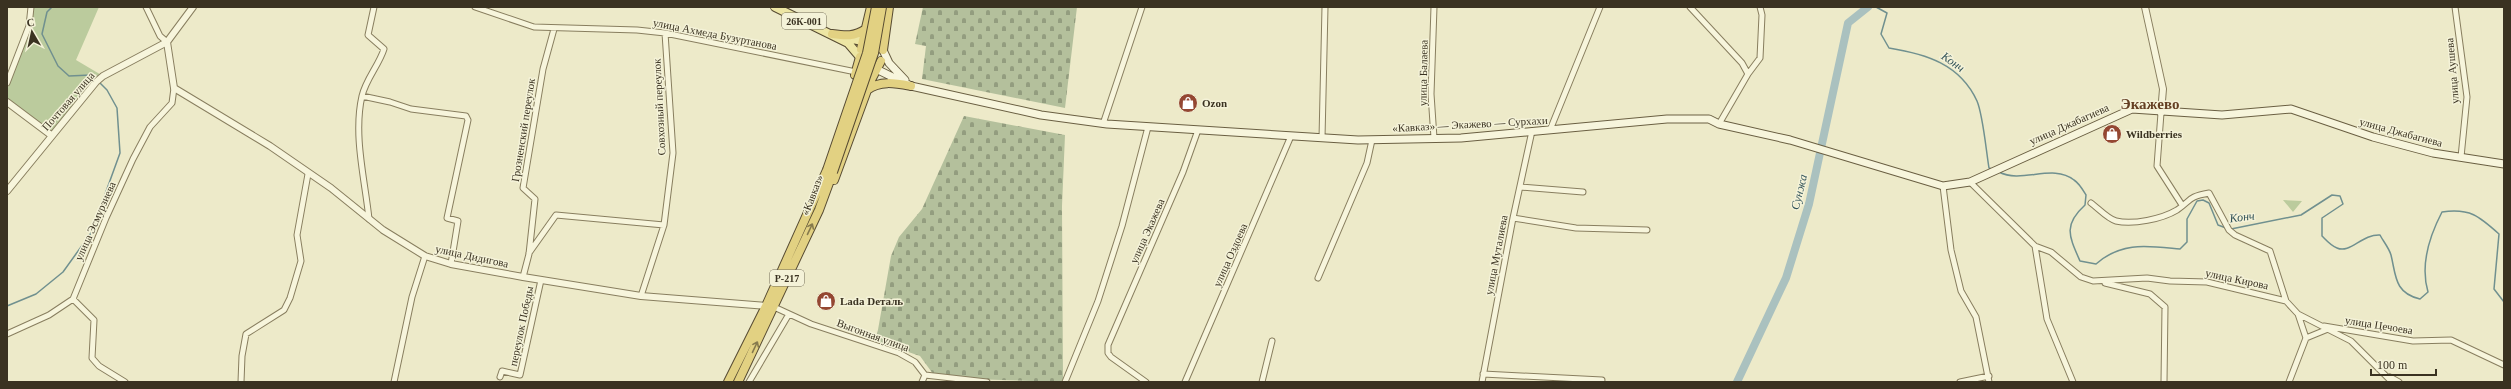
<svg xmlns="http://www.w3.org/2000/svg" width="2511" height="389" viewBox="0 0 2511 389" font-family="Georgia,serif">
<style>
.green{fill:#bbcb9d}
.cemetery{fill:url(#cemetery-stones)}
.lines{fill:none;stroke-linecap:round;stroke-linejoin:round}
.stream{stroke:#70908f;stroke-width:1.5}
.river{stroke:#aac1bf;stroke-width:8}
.minor-casing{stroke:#887e5f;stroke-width:7}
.tertiary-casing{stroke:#887e5f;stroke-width:8}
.secondary-casing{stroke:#6a5f42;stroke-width:9}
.primary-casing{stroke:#574b32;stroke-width:10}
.trunk-casing{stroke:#574b32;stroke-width:10}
.minor{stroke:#f7f5dc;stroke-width:5}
.tertiary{stroke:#f7f5dc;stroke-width:6}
.secondary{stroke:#f7f5dc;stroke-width:7}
.primary{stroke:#ede6a4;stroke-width:8}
.trunk{stroke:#e2d182;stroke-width:8}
.trunk-bridge-casing{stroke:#574b32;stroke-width:10;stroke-linecap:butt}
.trunk-bridge{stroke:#e2d182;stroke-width:8}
.oneway{stroke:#867a4d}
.labels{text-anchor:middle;stroke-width:3;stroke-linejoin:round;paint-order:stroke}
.shield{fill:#f4f2d8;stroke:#726c58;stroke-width:1}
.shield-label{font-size:10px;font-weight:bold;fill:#3a3221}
.street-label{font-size:11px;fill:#3a3221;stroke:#f4f2d8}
.poi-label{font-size:11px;font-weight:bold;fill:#3a3221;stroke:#f4f2d8;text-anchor:start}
.water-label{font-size:12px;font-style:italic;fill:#315258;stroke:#f4f2d8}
.district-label{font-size:15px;font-weight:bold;fill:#643f23;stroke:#f4f2d8}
</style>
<defs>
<pattern id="cemetery-stones" width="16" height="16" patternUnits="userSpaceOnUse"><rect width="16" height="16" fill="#b4c09c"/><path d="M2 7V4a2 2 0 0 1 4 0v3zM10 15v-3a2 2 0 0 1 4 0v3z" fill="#939d7f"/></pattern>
</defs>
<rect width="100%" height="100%" fill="#edeac9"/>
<path class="green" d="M31,7H99L76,60L103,76L51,135L7,102C7,68 27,40 31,7Z
M2283,200L2302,201L2293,212Z"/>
<path class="cemetery" d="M923,7H1077L1065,108L922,79L926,46L915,44Z
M964,116L1065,135L1062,206L1063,382L936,378L920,356L876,341L891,256L899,237L922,209Z"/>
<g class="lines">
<path class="stream" d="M52,7L47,12L42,34L58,66L69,76L91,75L96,80
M1876,7L1887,13L1881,34L1889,48C1926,54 1960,64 1977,101C1983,115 1986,150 1989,168L1992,169
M1999,172C2022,184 2053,163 2074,180C2079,183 2083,190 2086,195L2085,205C2063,225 2069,236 2080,261L2096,264C2122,241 2148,246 2180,249L2187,242V219L2197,201L2203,200L2209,203L2218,225L2226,228
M2231,229L2301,215L2332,195L2340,196L2343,204L2322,218V236C2326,240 2331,246 2337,248C2350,254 2362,234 2380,235C2383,241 2389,248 2391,255C2396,275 2394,293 2420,299L2428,292C2420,265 2429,237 2442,212C2470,208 2479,216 2499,234L2494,289L2504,302
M7,306L36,294L63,272L91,233L120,153L117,108L107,90L99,82"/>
<path class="river" d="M1737,382L1786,278L1809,204L1848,23L1868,7"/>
<defs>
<path id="minor" d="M146,7L160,36L167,42
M475,7L534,27L637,30L665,33L856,72
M1690,7L1742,63L1748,74
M2455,7L2467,97L2461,157
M7,83L29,26L31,7
M362,96L390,102L411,109L466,116L468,120L447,218L458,221L451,264
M2161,113L2157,166L2182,205
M1103,124L1142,7
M1719,124L1748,74L1760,58L1762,15L1760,7
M1550,130L1600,7
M1322,138L1325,7
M1434,138L1431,94L1434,7
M1970,182L2035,246L2047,319L2073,382
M1943,186L1951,250L1961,291L1976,317L1989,382
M1520,187L1583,192
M2091,203C2098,208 2108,219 2116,221C2133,225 2162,219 2177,210C2192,200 2187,197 2209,193L2229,230L2235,235L2270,251L2286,301
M1513,218L1576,228L1647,230
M369,219C365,180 353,135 362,96C366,79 379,65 384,49L368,35L374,7
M2035,246L2051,252L2081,277L2093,281L2147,278L2170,281L2207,282L2286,301L2298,314L2351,341L2392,382
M529,253L556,215L664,225
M523,277L529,254L535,199L523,188L543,69L554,29
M1318,278L1367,163L1372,140
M2105,283L2150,294L2165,307L2164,382
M641,296L664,225L673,153L665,33
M73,299L94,320L92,358L99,366L125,382
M774,307L811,324L899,353L915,362L925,375L987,382
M2324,326L2413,341L2451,340L2504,365
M7,334L49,315L73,299L106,218L133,159L150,127L172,103L174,88
M2306,338L2328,329
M1483,374L1602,380
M500,377L502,371L520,375L541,280
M2390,377L2399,382
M241,382L242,356L246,334L284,310L290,298L301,261L297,235L308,174
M394,382L412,297L425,256
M749,382L789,314
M922,382L925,375
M1065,382L1098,301L1122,226L1148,127
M1146,382L1111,357L1108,353V345L1183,172L1198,130
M1185,382L1291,136
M1262,382L1272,341
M1482,382L1513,218L1532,131
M1960,382L1989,376
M2289,382L2306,338L2298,314"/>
<path id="tertiary" d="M2145,7L2163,89L2161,113
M167,42L174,88L270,146L331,188L383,230L425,256L451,264L523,277L641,296L766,306
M7,102L51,135
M7,191L96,82L103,76L167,42L193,7"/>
<path id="secondary" d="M883,50L889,63L905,80
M872,67L911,86L1041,115L1107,124L1358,140L1461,138L1667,119H1709L1719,124L1790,140L1943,186L1970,182L2132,109L2222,115L2291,109L2373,137L2433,153L2504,164"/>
<path id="primary" d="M775,7L848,43L860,57
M842,37L868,42"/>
<path id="trunk" d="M832,34C846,36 854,37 866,29
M861,49L871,7
M883,50L889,7
M855,75L860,57
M867,90C880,80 895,83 911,86
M834,180L870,82L881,61
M728,382L766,306L827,170
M738,382L819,210L833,172"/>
</defs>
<use href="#minor" class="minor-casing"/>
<use href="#tertiary" class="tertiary-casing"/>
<use href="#secondary" class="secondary-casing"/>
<use href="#primary" class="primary-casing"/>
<use href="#trunk" class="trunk-casing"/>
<use href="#minor" class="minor"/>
<use href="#tertiary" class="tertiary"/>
<use href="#secondary" class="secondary"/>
<use href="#primary" class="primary"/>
<use href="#trunk" class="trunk"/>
<defs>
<path id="trunk-bridge" d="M827,170L867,53L876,7
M833,172L874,53L882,7"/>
</defs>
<use href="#trunk-bridge" class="trunk-bridge-casing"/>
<use href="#trunk-bridge" class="trunk-bridge"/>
</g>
<defs><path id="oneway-shaft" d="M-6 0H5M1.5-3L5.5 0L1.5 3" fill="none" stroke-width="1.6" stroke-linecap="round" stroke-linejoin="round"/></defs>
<g class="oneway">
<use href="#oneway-shaft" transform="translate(810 229) rotate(-65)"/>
<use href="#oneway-shaft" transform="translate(755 347) rotate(-65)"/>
</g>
<defs>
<symbol id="shop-disc" viewBox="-11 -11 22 22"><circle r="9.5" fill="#944732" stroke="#f4f2d8"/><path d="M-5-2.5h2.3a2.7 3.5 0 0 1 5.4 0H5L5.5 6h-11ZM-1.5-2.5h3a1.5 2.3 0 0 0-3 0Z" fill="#fff"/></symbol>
</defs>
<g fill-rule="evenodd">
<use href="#shop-disc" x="1177" y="92" width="22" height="22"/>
<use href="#shop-disc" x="2101" y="123" width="22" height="22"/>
<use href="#shop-disc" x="815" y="290" width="22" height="22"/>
</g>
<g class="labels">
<g class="shield">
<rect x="782" y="13" width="44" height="16" rx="3"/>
<rect x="770" y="270" width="34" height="16" rx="3"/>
</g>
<g class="shield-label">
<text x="804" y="25">26К-001</text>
<text x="787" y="282">Р-217</text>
</g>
<g class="street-label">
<text transform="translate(715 34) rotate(11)" y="4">улица Ахмеда Бузуртанова</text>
<text transform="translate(2452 71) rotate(-95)" y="4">улица Аушева</text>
<text transform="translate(1423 73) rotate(-89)" y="4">улица Балаева</text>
<text transform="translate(68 101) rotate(-49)" y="4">Почтовая улица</text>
<text transform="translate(659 107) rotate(-93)" y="4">Совхозный переулок</text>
<text transform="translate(1470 124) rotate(-3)" y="4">«Кавказ» — Экажево — Сурхахи</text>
<text transform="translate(2069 124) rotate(-24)" y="4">улица Джабагиева</text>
<text transform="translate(523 130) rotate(-81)" y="4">Грозненский переулок</text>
<text transform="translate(2401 132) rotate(15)" y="4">улица Джабагиева</text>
<text transform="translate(812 195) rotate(-69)" y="4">«Кавказ»</text>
<text transform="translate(95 221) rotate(-66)" y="4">улица Эсмурзиева</text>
<text transform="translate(1147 231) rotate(-66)" y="4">улица Экажева</text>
<text transform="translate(1230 255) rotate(-66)" y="4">улица Оздоева</text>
<text transform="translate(1496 255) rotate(-79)" y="4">улица Муталиева</text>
<text transform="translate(472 256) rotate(12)" y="4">улица Дидигова</text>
<text transform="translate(2237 279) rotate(12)" y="4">улица Кирова</text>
<text transform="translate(2379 325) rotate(9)" y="4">улица Цечоева</text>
<text transform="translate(521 326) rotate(-78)" y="4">переулок Победы</text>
<text transform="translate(873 335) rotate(20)" y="4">Выгонная улица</text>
</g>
<g class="poi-label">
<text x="1202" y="107">Ozon</text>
<text x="2126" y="138">Wildberries</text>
<text x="840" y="305">Lada Dеталь</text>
</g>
<g class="water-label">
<text transform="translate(1953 62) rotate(35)" y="4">Конч</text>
<text transform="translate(1799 192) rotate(-76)" y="4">Сунжа</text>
<text transform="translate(2242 217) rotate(-7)" y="4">Конч</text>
</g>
<g class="district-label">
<text x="2150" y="109">Экажево</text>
</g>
</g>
<rect width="2511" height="389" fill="none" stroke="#3a3221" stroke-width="16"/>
<g transform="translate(32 32) rotate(351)" stroke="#f4f2d8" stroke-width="3" paint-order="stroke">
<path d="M0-3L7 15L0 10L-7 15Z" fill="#3a3221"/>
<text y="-6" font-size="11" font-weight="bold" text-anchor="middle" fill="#3a3221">С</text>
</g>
<path d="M2371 369v6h65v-6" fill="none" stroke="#3a3221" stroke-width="2"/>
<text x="2377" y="369" font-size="12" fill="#3a3221" stroke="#f4f2d8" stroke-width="3" paint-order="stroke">100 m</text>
</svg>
